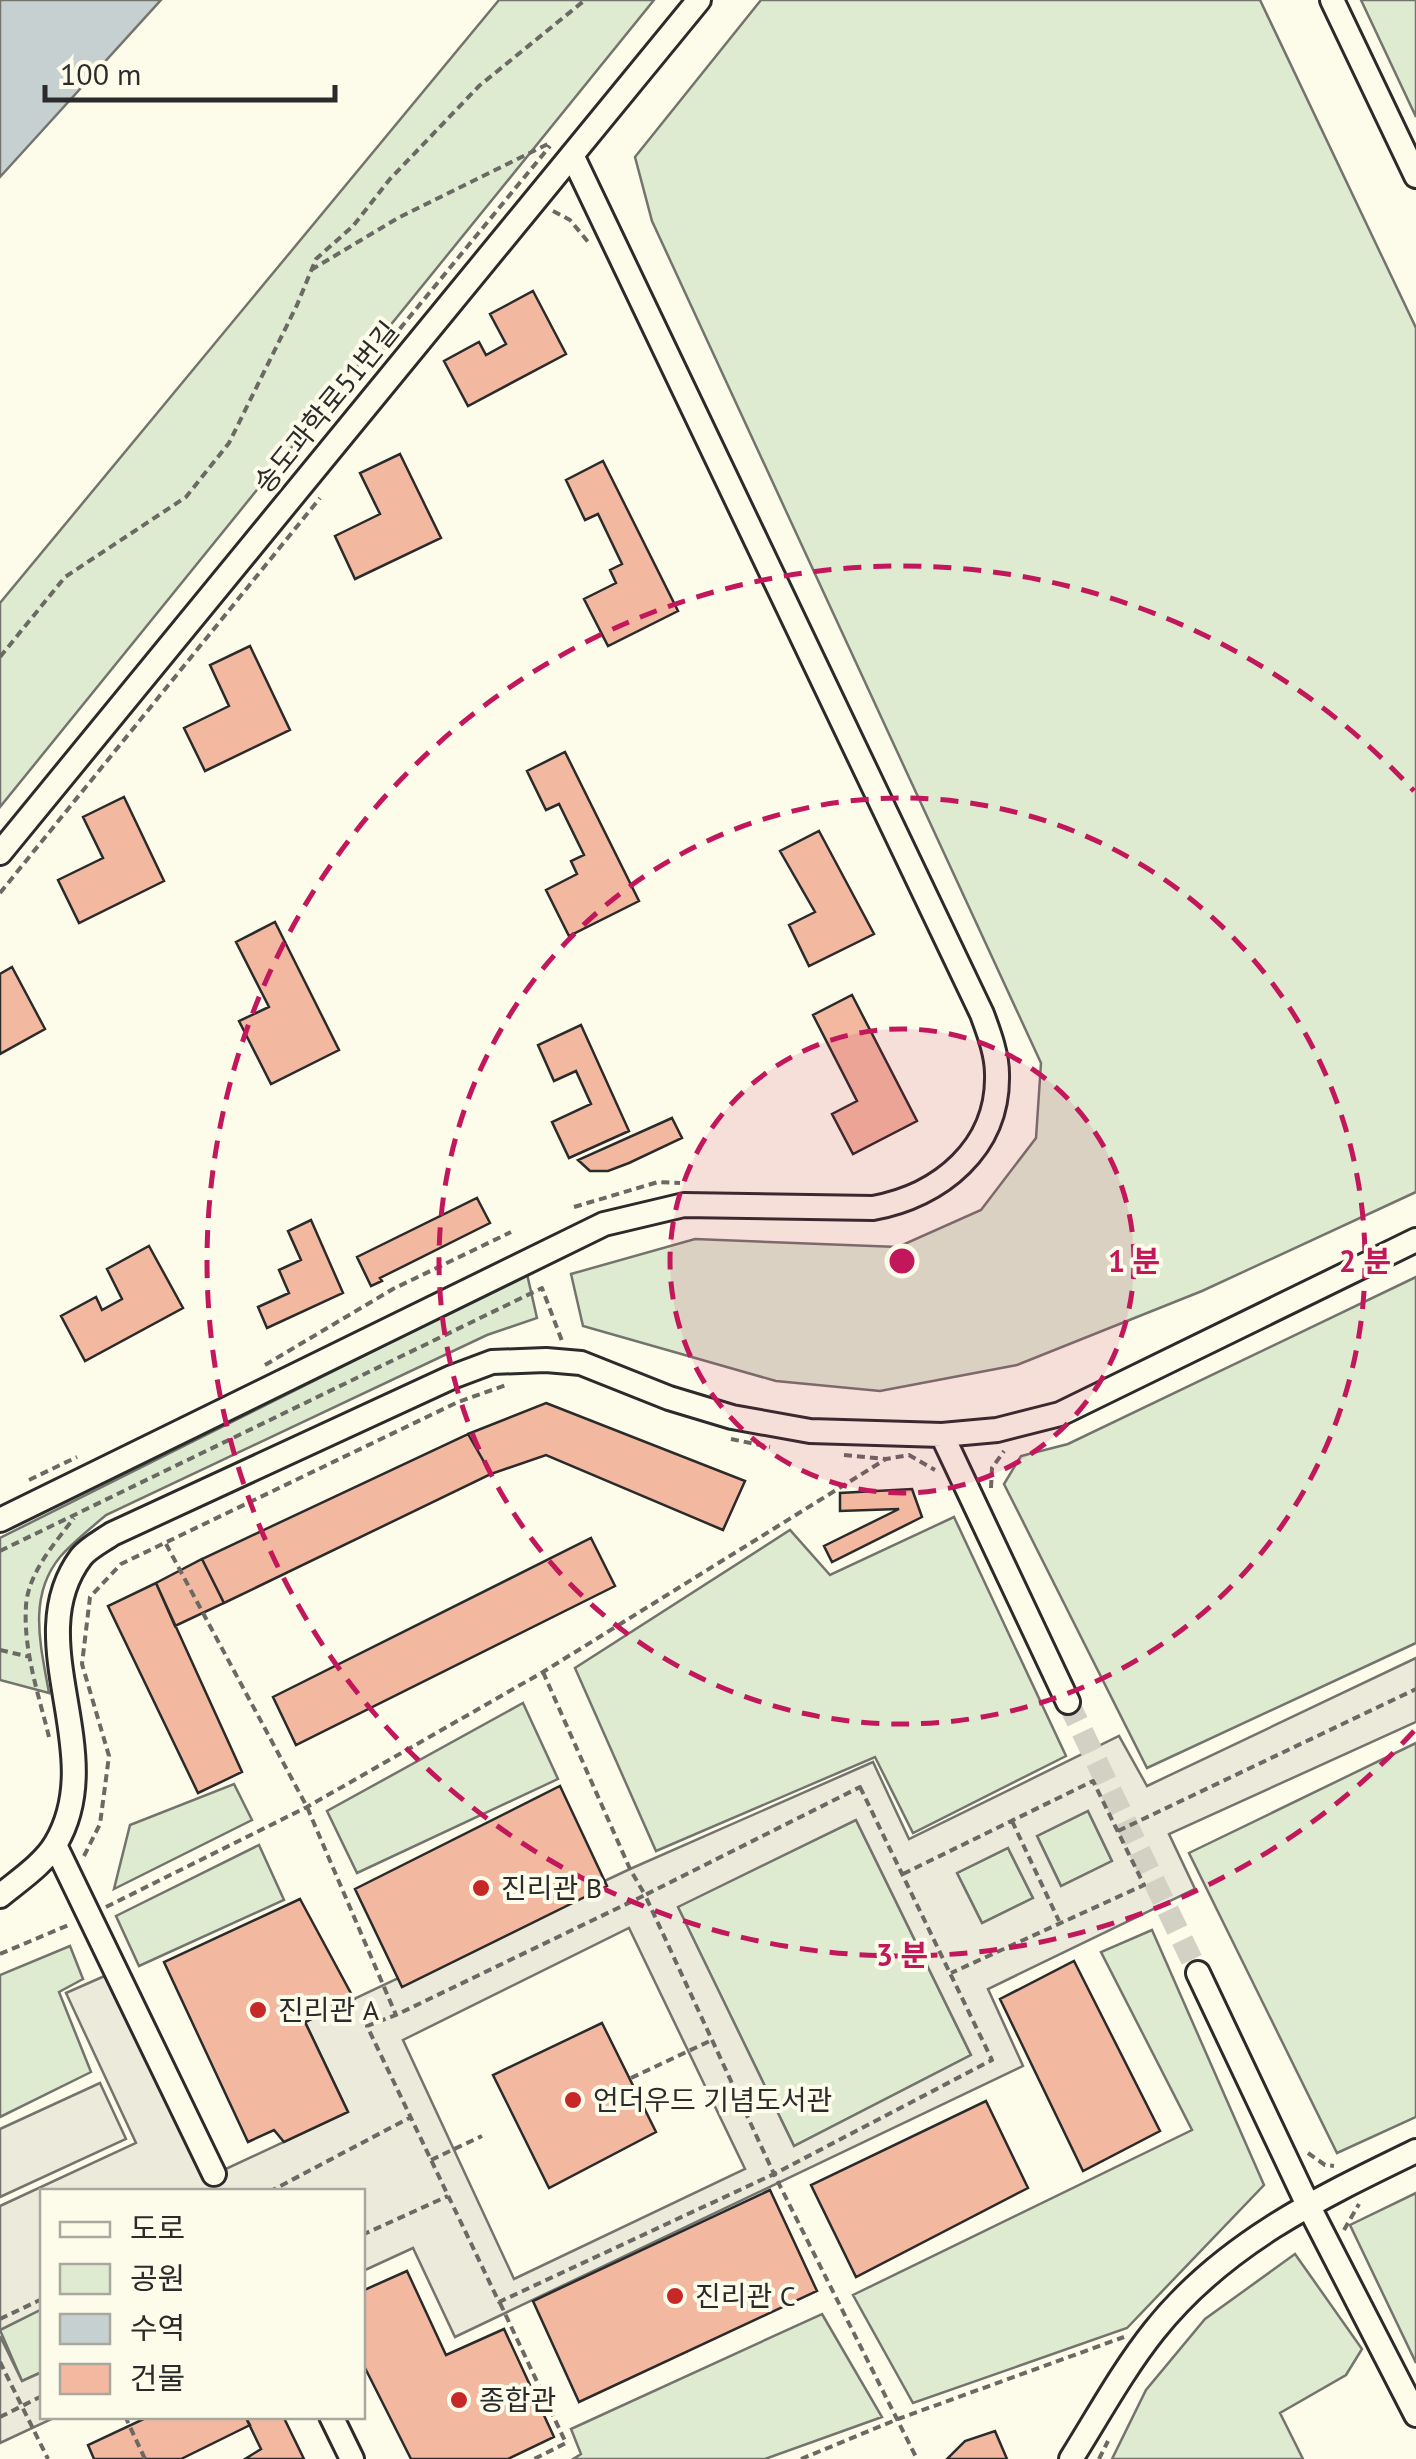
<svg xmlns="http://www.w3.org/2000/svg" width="1416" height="2459" viewBox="0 0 1416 2459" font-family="'PT Sans','Noto Sans KR',sans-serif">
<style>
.green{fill:#deebd1;stroke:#74746e;stroke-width:2.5}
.parking{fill:#eceadb;stroke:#74746e;stroke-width:2.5;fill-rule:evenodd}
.water{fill:#c7d0d0;stroke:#74746e;stroke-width:2.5}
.building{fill:#f2b8a0;stroke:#2b2b2b;stroke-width:2.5}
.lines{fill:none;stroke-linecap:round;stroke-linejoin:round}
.minor-tunnel{stroke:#d3d1c4;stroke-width:22;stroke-dasharray:22 11;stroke-linecap:butt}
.minor-casing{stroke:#2b2b2b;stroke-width:28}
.path{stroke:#6a6964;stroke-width:4;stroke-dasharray:8 5;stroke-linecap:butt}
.minor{stroke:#fdfbea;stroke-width:22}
.ring{fill:none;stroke:#c2185b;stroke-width:5;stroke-dasharray:18 12}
.poi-dot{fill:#c62828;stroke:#fdfbea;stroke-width:4}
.labels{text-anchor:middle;stroke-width:8;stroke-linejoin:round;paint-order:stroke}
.street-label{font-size:28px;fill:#2b2b2b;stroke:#fdfbea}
.poi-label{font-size:28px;fill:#2b2b2b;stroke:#fdfbea;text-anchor:start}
.centre{fill:#c2185b;stroke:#fdfbea;stroke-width:5}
.ring-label{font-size:30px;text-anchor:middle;font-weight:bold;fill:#c2185b;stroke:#fdfbea;stroke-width:8;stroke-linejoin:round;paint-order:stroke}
</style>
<rect width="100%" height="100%" fill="#fdfbea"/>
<path class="green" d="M499,0H654L0,807V603Z
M761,0H1260L1416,328V1192L1202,1291L1017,1365L880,1391L776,1381L583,1326L571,1274L695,1239L898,1247L981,1210L1036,1138L1041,1063L652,221L635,157Z
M1361,0H1416V117Z
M527,1274L537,1318L487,1335L106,1515C91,1528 73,1542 60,1557C27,1597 41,1647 49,1693L0,1680V1538Z
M1416,1277V1643L1147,1768L1004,1484L1021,1456L1068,1444Z
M954,1517L1066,1756L913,1833L875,1757L656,1851L575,1668L790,1530L830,1575Z
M523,1703L558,1779L357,1873L327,1811Z
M1416,1743V2117L1337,2153L1189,1853Z
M234,1784L252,1820L114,1889L130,1825Z
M1088,1811L1112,1861L1061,1886L1037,1836Z
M856,1820L971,2055L794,2146L677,1906Z
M259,1845L284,1900L139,1966L116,1916Z
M1008,1848L1033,1898L982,1923L957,1873Z
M1152,1930L1264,2185L1127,2328L913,2403L853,2295L1192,2130L1101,1952Z
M70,1946L83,1979L59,1992L91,2072L0,2117V1975Z
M1416,2193V2363L1350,2225Z
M1295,2254L1362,2349L1346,2375L1280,2413L1303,2459H1112L1146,2390L1205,2319Z
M42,2309V2372L22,2381L0,2330Z
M822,2314L882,2417L765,2459H573L581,2454L571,2429Z"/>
<path class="parking" d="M1416,1658V1722L1169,1834L1195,1889L988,1989L1023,2066L455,2337L413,2248L363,2271L362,2192H42V2309L0,2330V2206L136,2143L66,1993L116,1971L215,2174L348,2112L305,2022L630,1869L873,1762L909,1839L1119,1736L1147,1786ZM1088,1811L1112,1861L1061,1886L1037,1836ZM856,1820L971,2055L794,2146L678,1907ZM1008,1848L1033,1898L982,1923L957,1873ZM629,1928L745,2169L514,2279L403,2040Z
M100,2083L126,2139L0,2197V2129Z
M0,2336L22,2381L42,2372V2416L56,2417L0,2443Z"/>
<path class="water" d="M0,0H161L0,177Z"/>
<path class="building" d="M533,291L566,354L468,406L444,361L479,342L486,355L506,344L490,314Z
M400,454L441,538L355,579L335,536L380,514L360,473Z
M603,461L678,611L608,646L584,599L616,583L610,570L622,564L598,514L585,520L566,480Z
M250,646L290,730L205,771L184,728L229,706L210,665Z
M565,752L639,901L569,936L546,890L577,874L571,861L584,855L559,804L546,810L527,771Z
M124,797L164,881L79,923L58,880L103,858L83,817Z
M819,831L874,934L809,966L789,925L815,912L780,851Z
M275,922L339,1050L271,1084L239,1021L269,1007L236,942Z
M12,967L45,1029L0,1054V974Z
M852,995L917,1121L853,1154L832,1114L857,1101L813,1015Z
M581,1025L629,1131L569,1158L552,1122L591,1104L576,1071L554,1081L538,1045Z
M672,1118L682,1138L629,1163L608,1171H590L578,1160Z
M477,1198L490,1223L380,1278L382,1281L371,1286L357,1257Z
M311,1220L343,1293L267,1328L258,1307L289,1293L279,1270L301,1260L288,1231Z
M149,1246L183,1308L85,1361L61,1316L96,1297L102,1310L122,1299L107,1269Z
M546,1403L745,1481L723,1530L546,1455L491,1474L468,1434Z
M468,1434L491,1474L224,1603L202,1559Z
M912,1489L922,1517L832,1562L824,1546L899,1509L840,1511V1493Z
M591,1538L615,1586L296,1745L273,1697Z
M202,1559L224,1603L175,1626L156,1583Z
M156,1583L242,1772L198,1793L108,1606Z
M560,1786L607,1886L402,1987L355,1889Z
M300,1899L354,1999L305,2022L348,2112L284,2142L274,2130L248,2142L164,1962Z
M1074,1961L1160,2131L1083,2171L1000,1999Z
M602,2023L656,2132L549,2188L493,2075Z
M986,2101L1028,2188L856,2277L811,2185Z
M770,2190L817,2291L579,2402L533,2301Z
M407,2271L446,2355L504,2329L554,2437L508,2459H411L362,2362V2291Z
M150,2416H245L250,2425L181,2459H94L88,2445Z
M245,2416H283L304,2459H245L261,2449Z
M995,2431L1007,2459H947L965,2441Z"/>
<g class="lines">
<path class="minor-tunnel" d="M1068,1702L1198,1973"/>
<defs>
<path id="minor" d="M1332,0L1416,176
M0,853L699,0
M942,1435L1068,1702
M0,1520L604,1224L684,1205L873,1208C940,1196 999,1148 997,1074C997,1054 989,1033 982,1014L572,155
M55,1845L214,2174
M0,1896C18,1881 44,1864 56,1843C110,1751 18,1641 81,1557C88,1548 102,1541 112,1534L452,1377L492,1362L546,1360L581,1363L669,1398L732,1417L810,1431L942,1435L997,1430L1060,1414L1416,1240
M1198,1973L1307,2203L1416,2415
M331,2416L352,2459
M1071,2459C1098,2416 1123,2370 1154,2331C1223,2244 1319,2198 1416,2151"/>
</defs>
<use href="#minor" class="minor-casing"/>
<path class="path" d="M553,211L570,220L589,243
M311,270L398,218L550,143
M375,359L550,146
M0,657L65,577L186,497L229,443L297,305L316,259L353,226L390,179L479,86L585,0
M0,893L320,498
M574,1207L658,1182L680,1183
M265,1365L393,1289L511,1232
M731,1439L770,1447
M844,1455L886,1459L909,1455L935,1470
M29,1480L77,1457
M991,1488L992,1468L1004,1451
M166,1544L307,1807L396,2015
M0,1551L542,1288L562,1341
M0,1650L30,1657
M543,1672L630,1869L645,1895L396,2015L367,2026L499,2302L774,2174L917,2459
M49,1737C39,1696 23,1650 26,1606C28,1573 55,1543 74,1518
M860,1787L992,2060L774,2174L645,1895Z
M1012,1821L1059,1921
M1118,1831L1416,1689
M84,1856L100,1824L109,1756L82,1664L90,1597L121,1564L458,1402L509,1384
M903,1874L1093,1781L1144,1885L951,1973
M106,1907L307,1807L543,1672L886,1459
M0,1954L71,1924
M631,2078L712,2040
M1308,2153L1325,2165L1334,2166
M431,2160L482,2136
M269,2192L411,2117
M1344,2230L1359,2204
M362,2235L448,2196
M500,2303L566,2443L534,2459
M0,2319L42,2299
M0,2362L48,2459
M125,2416L145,2459
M0,2417L42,2396
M801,2459L898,2419L1124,2337
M1099,2459L1108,2441"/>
<use href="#minor" class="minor"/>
</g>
<circle cx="902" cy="1261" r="232" fill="#c2185b" fill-opacity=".12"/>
<g class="ring">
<circle cx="902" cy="1261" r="232"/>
<circle cx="902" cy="1261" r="463"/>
<path d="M1414 1731A695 695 0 1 1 1414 791"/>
</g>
<g class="poi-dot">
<circle cx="481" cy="1888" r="10"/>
<circle cx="258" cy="2010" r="10"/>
<circle cx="573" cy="2100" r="10"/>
<circle cx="675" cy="2296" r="10"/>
<circle cx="459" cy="2400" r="10"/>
</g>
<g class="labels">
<g class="street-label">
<text transform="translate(326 407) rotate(-51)" y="10">송도과학로51번길</text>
</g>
<g class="poi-label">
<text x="501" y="1898">진리관 B</text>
<text x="278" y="2020">진리관 A</text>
<text x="593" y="2110">언더우드 기념도서관</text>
<text x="695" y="2306">진리관 C</text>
<text x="479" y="2410">종합관</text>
</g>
</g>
<circle cx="902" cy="1261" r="15" class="centre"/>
<g class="ring-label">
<text x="1134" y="1272">1 분</text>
<text x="1365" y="1272">2 분</text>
<text x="902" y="1966">3 분</text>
</g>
<rect x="40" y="2189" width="325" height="230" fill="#fdfbea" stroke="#a9a89e" stroke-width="2.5"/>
<rect x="60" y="2222" width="50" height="15" fill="#fdfbea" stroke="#a9a89e" stroke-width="2.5"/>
<text x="130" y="2239" font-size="30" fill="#2b2b2b">도로</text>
<rect x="60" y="2264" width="50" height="30" fill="#deebd1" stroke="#a9a89e" stroke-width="2.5"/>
<text x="130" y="2289" font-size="30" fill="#2b2b2b">공원</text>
<rect x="60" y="2314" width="50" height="30" fill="#c7d0d0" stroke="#a9a89e" stroke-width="2.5"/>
<text x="130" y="2339" font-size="30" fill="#2b2b2b">수역</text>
<rect x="60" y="2364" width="50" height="30" fill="#f2b8a0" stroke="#a9a89e" stroke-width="2.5"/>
<text x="130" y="2389" font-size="30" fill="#2b2b2b">건물</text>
<path d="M45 85v15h290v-15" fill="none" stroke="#2b2b2b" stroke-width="5"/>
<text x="60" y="85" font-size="30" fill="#2b2b2b" stroke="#fdfbea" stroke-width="8" paint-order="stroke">100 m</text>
</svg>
